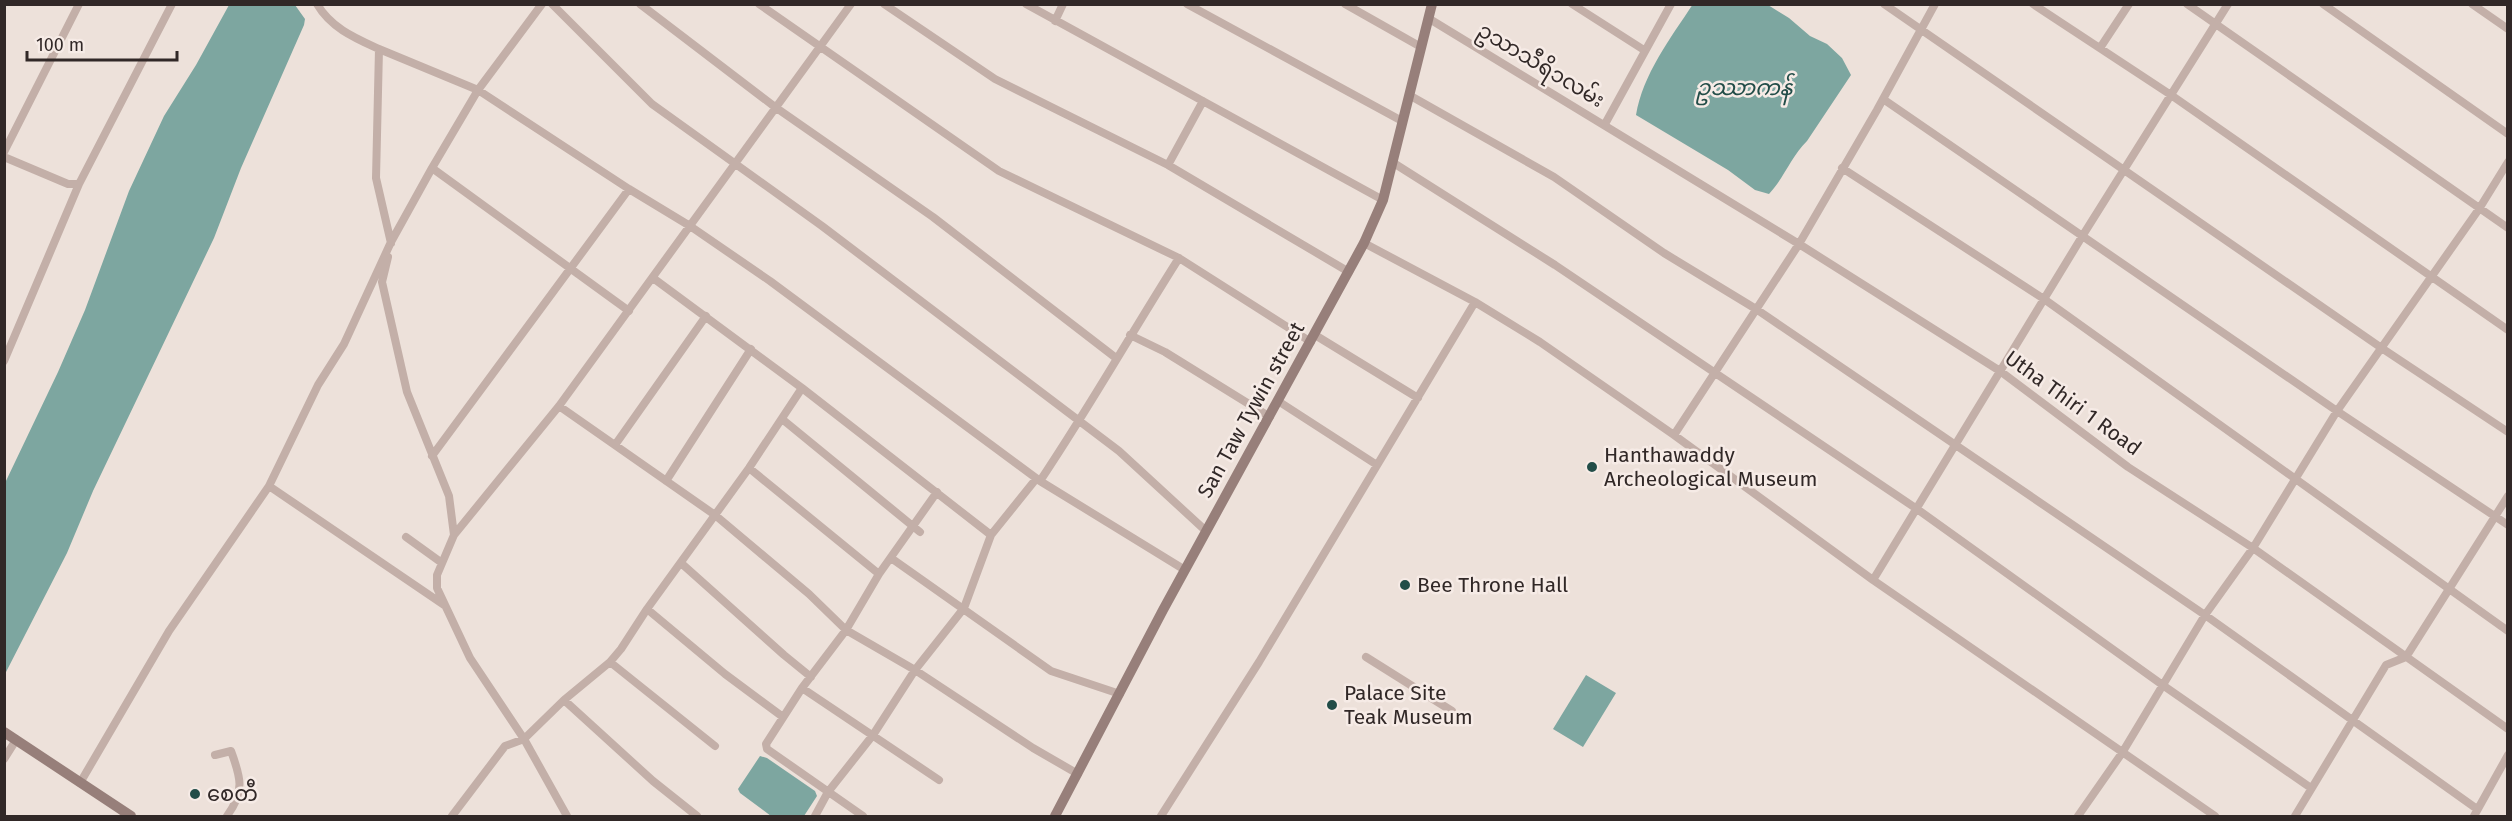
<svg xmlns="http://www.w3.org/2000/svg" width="2512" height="821" viewBox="0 0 2512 821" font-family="'Fira Sans','Noto Sans Myanmar',sans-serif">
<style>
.water{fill:#7da6a0}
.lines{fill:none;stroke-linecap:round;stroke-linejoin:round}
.street{stroke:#c3afa8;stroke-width:8}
.secondary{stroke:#977f7a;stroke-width:10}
.poi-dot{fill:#224d48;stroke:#f6ebe6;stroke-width:2}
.labels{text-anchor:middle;stroke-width:5;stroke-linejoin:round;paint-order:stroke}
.street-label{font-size:21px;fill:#312827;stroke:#f6ebe6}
.poi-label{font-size:21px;fill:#312827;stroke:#f6ebe6;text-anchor:start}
.water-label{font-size:22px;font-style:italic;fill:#224d48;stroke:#f6ebe6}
</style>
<rect width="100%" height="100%" fill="#ede1da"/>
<path class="water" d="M1693,4L1768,5L1789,18L1810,36L1827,44L1842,58L1851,75L1807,141C1791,157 1784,178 1769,194L1755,190L1728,170L1636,115C1643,74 1670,39 1693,4Z
M229,5H295L305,19L304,25L241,168L214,238L93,491L67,553L5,674V483L58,372L85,310L129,191L164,116L196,65Z
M1586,675L1616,693L1583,747L1553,729Z
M760,756L767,758L815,791L817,796L804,816H771L740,793L738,789Z"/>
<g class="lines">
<path class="street" d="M317,4C331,28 355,38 379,49L376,178L391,243
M552,4L652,104L822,226L1119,451L1206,531
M640,4L775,107L933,217L1116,358
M759,4L999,171L1179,258L1311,342
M884,4L995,79L1168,165L1349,272
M1026,4L1383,200
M1187,4L1402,121
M1345,4L1421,47
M1572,4L1644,50
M1884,4L2383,349L2508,432
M2033,4L2171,95L2508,330
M2187,4L2508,228
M2323,4L2508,134
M2472,4L2508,29
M1428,18L1799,244L2000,371L2128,467L2253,548L2508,729
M1055,21L1063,4
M2100,48L2129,4
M379,49L478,90L629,189L690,226L770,281L1040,481L1185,570
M1409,95L1554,177L1664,253L1756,309L2205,615L2477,809
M1883,99L2337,411L2508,525
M1605,124L1671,4
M4,152L79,4
M4,157L68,184H79L172,4
M1392,162L1555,265L1917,509L2164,686L2311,788
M1168,165L1203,101
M432,168L629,311
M1842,168L2044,299L2508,631
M1364,243L1475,302L1540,342L1674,435L1873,580L2215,816
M388,257L382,282L407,392L449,496L454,535L437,575V588L470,658L524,739L567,816
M653,278L802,388L991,535
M1130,335L1165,352L1270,417
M1315,335L1418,398
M4,361L79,184
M1278,401L1377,465
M559,406L715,515L809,594L846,630L915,670L1033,748L1078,774
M782,419L920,532
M1674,435L1799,244L1877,110L1935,4
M615,445L706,316
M432,456L629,189
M749,468L879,574L937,492
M666,481L751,349
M1040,481C1089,408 1132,332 1179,258
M269,486L444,605
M454,535L559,406L851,4
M406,537L442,563
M891,558L1051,671L1120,694
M681,563L784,655L811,677
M1873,580L2083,235L2228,4
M647,609L725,674L783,717
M1366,657L1452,711
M610,662L715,746
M802,688L939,780
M564,700L610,662L621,649L647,609L749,468L802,388
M215,755L231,751C241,778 245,791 227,816
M4,759L16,740
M80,783L169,631L269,486L318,385L344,344L391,242L432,168L478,90L542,4
M452,816L505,746L524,739L564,700L653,781L697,816
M815,816L828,792L873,735L915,670L964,608L991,535L1036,479
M863,816L767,749L766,744L802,688L846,630L879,574
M1161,816L1259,662L1475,302
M2078,816L2122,753L2205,615L2253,548L2337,411L2479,209L2508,162
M2295,816L2386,665L2406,657L2508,496
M2474,816L2508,755"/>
<path class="secondary" d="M4,732L131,816
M1055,816L1163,610L1364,243L1383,200L1432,4"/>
</g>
<g class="poi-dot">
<circle cx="1592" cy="467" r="6"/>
<circle cx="1405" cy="585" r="6"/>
<circle cx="1332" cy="705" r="6"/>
<circle cx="195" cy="794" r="6"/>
</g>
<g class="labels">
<g class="street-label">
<text transform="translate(1541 65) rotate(31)" y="7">ဥသာသီရိ၁လမ်း</text>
<text transform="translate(2073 403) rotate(36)" y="7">Utha Thiri 1 Road</text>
<text transform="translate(1251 410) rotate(-61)" y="7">San Taw Tywin street</text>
</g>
<g class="poi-label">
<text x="1604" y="462">Hanthawaddy<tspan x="1604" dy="24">Archeological Museum</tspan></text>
<text x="1417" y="592">Bee Throne Hall</text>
<text x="1344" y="700">Palace Site<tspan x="1344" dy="24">Teak Museum</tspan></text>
<text x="207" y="801">စေတီ</text>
</g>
<g class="water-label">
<text x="1744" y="95">ဥဿာကန်</text>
</g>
</g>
<rect width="2512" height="821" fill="none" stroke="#312827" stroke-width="12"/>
<path d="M27 51v9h150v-9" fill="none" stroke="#312827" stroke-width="3"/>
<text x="36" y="51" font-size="18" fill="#312827" stroke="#f6ebe6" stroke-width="4.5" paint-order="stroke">100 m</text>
</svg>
